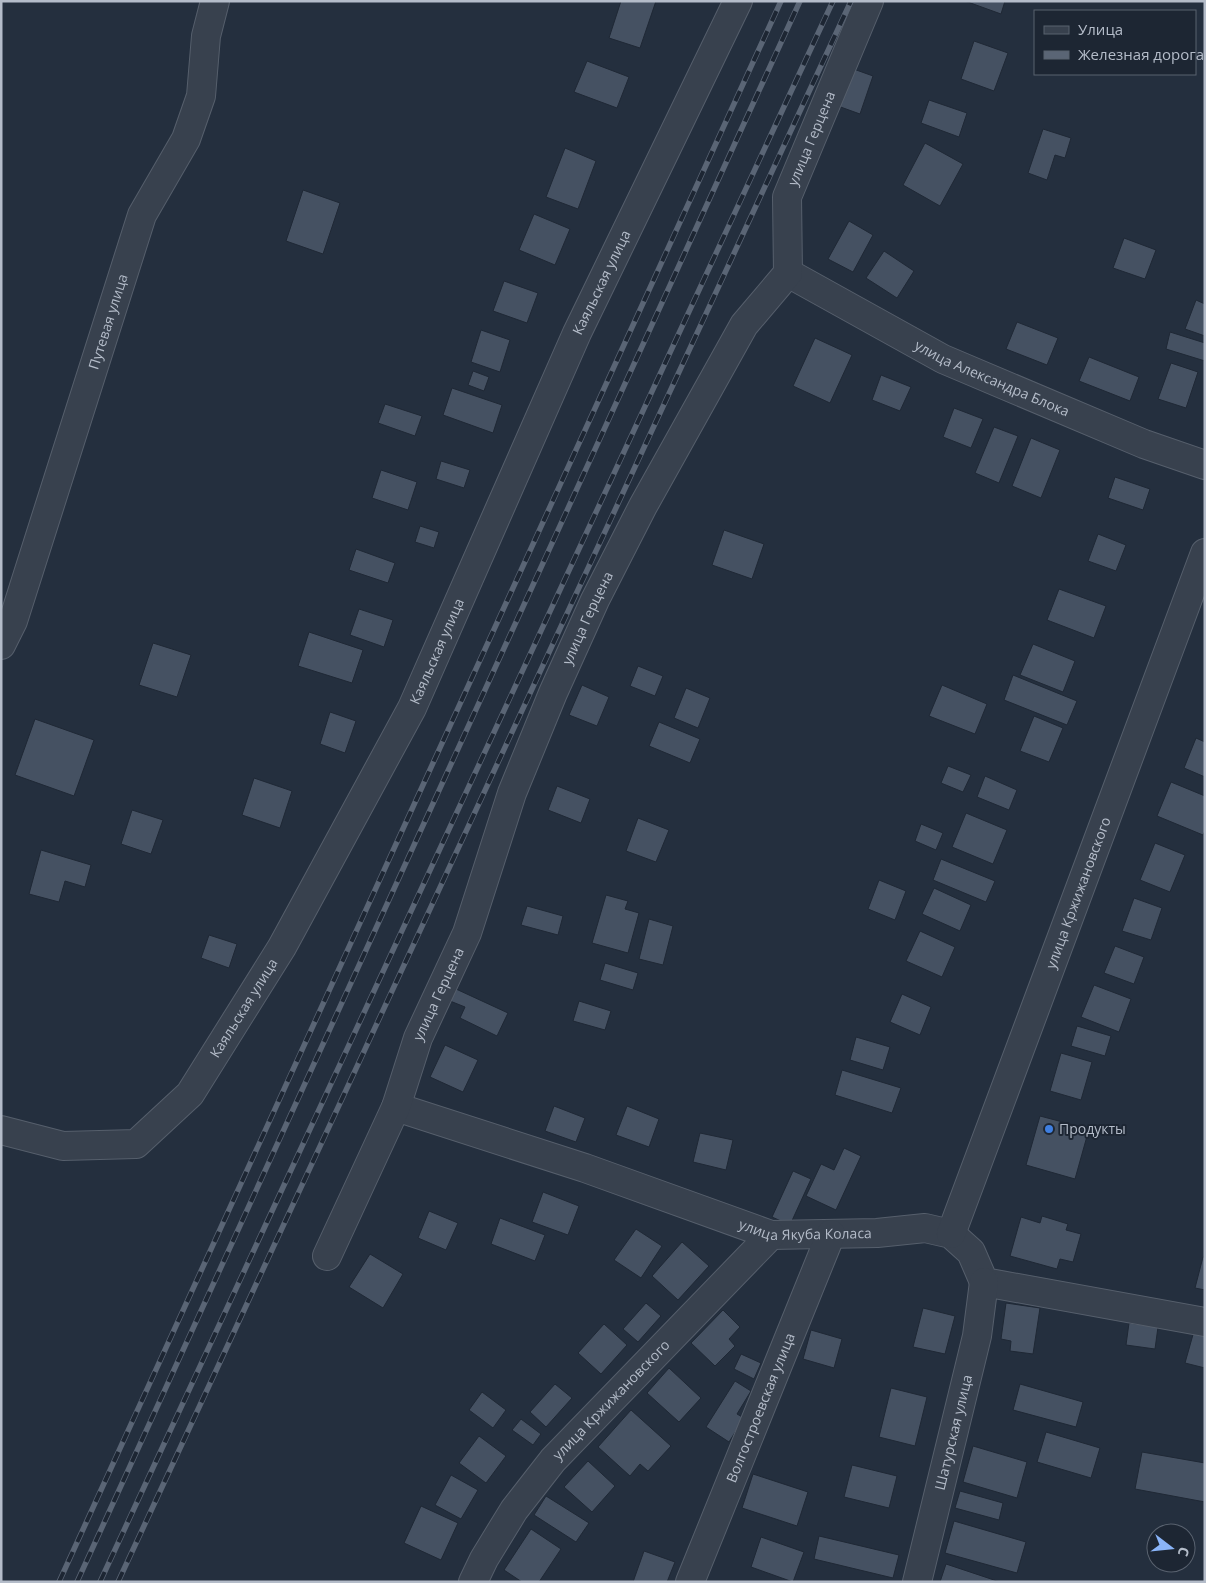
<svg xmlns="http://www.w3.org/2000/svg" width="1206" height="1583" viewBox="0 0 1206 1583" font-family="'Open Sans',sans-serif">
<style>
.building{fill:#455162;stroke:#1f2835}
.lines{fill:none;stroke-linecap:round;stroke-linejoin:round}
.minor-casing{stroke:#565f6c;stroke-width:30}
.minor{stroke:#38414e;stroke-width:28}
.rail-casing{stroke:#5a6575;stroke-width:5.5}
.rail{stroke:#1d2633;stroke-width:4;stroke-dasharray:11;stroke-linecap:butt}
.shop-dot{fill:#3f7fe0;stroke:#1d2633;stroke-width:2}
.labels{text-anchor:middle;stroke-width:4;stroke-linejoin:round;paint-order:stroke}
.street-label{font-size:14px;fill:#b4bcc9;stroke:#1d2633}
.poi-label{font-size:14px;fill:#b4bcc9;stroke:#1d2633;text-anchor:start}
</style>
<rect width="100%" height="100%" fill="#242f3e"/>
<path class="building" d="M621,1H656L640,48L609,38Z
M965,1H1005L1001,14Z
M974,41L1008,53L994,91L961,79Z
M587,61L629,77L617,108L574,92Z
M848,67L873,76L860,114L835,105Z
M929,100L967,113L959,137L921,123Z
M1043,129L1071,138L1065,158L1055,155L1047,180L1028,173Z
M925,143L963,164L940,206L903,185Z
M565,148L596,161L578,209L546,197Z
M303,190L340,203L323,254L286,241Z
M534,214L570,229L555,265L519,250Z
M849,221L873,235L853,272L828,259Z
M1124,238L1156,250L1145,279L1113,268Z
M884,251L914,271L897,298L866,278Z
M504,281L538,293L527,323L493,311Z
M1196,300L1205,304V336L1185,329Z
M1017,322L1058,338L1047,365L1006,349Z
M481,330L510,340L500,372L471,362Z
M1170,332L1205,343V361L1166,349Z
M815,338L852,355L830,403L793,386Z
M1089,357L1139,377L1130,401L1079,381Z
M1171,363L1198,372L1186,408L1158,399Z
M473,371L489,377L484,391L468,385Z
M881,375L911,387L900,411L872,400Z
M452,388L502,405L493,433L443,415Z
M385,404L422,416L415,436L378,423Z
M954,408L983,419L971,448L943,437Z
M994,427L1018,436L999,483L975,473Z
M1031,438L1060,450L1041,498L1012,486Z
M441,461L470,470L464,488L436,479Z
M381,470L417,482L408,510L372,498Z
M1115,477L1150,489L1143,510L1108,498Z
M420,526L439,532L434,548L415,542Z
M724,530L764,544L752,579L712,565Z
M1098,534L1126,545L1116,571L1088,561Z
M356,549L395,563L388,583L349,570Z
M1059,589L1106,606L1094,638L1047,620Z
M359,609L393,620L384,647L350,635Z
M309,632L363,650L352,683L298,666Z
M153,643L191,655L177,697L139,685Z
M1033,644L1075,661L1063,692L1020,675Z
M638,666L663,676L655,696L630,686Z
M1013,675L1077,701L1067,725L1004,700Z
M582,685L609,697L597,726L569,715Z
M942,685L987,704L975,734L929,716Z
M686,688L710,698L698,728L674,718Z
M330,712L356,721L345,753L320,744Z
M1034,716L1063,728L1049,762L1020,751Z
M35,719L94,740L74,796L15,775Z
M659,722L700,739L690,763L649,746Z
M1196,738L1205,742V777L1184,768Z
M948,766L971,775L963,792L941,783Z
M985,776L1017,790L1009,810L977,797Z
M254,778L292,791L280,828L242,815Z
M1171,782L1205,796V831L1203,835L1157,816Z
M557,786L590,799L581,823L548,810Z
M132,810L163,820L151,854L121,844Z
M966,813L1007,830L993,864L952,847Z
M638,818L669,830L656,862L626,851Z
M921,824L943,833L936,850L915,841Z
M1155,843L1185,855L1170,892L1140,880Z
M41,850L91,865L85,887L65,881L59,902L29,894Z
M941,859L995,881L986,902L933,880Z
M879,880L906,891L895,920L868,909Z
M934,888L971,905L960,931L922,914Z
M606,895L628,901L625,909L639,913L628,953L592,943Z
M1134,898L1162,908L1151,940L1122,931Z
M527,906L563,916L558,935L521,925Z
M649,919L673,926L663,965L639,959Z
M920,931L955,947L942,977L906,961Z
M209,935L237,944L229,968L201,958Z
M1115,946L1144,957L1134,984L1104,973Z
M605,963L638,973L633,990L600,980Z
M1094,985L1131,999L1119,1032L1081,1017Z
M456,989L508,1013L497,1036L460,1018L465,1007L450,1001Z
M902,994L931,1007L920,1035L890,1022Z
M579,1001L611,1011L605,1030L573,1021Z
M1077,1026L1111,1036L1105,1056L1071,1046Z
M856,1037L890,1047L883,1070L850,1060Z
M445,1045L478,1060L463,1092L430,1077Z
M1061,1053L1092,1062L1081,1100L1050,1091Z
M842,1070L901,1088L892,1113L835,1095Z
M554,1106L585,1118L576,1142L545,1131Z
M627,1106L659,1119L649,1147L616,1135Z
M1040,1116L1089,1129L1075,1179L1026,1165Z
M700,1133L733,1140L726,1170L693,1162Z
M844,1148L861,1156L836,1210L806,1196L821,1164L834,1170Z
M793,1171L811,1179L790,1225L772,1217Z
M543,1192L579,1206L568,1235L532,1222Z
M429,1211L458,1223L446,1250L418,1238Z
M1042,1216L1068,1224L1066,1230L1081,1234L1073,1262L1060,1259L1057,1269L1010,1256L1021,1217L1040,1223Z
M500,1218L545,1235L535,1261L491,1244Z
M636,1229L662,1246L641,1278L614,1260Z
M682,1242L709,1266L678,1300L652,1276Z
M370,1254L403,1274L383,1308L349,1287Z
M1203,1257H1205V1290L1195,1288Z
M646,1303L661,1316L638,1342L623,1329Z
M1006,1303L1040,1308L1033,1354L1010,1351L1011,1341L1001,1339Z
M923,1308L955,1316L945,1354L913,1347Z
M723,1310L740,1327L729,1339L735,1346L715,1366L691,1343Z
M1129,1323L1158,1327L1155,1349L1126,1345Z
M604,1324L627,1345L601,1374L578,1353Z
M811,1330L842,1339L834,1368L803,1359Z
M1194,1331L1205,1334V1368L1185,1363Z
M741,1354L761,1363L754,1379L734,1369Z
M669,1368L701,1398L679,1422L647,1393Z
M735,1381L751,1391L737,1414L744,1418L729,1442L706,1427Z
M555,1384L572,1398L546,1427L530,1412Z
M1020,1384L1083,1402L1076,1427L1013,1410Z
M891,1388L927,1397L915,1446L879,1437Z
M482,1392L506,1410L493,1428L469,1410Z
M631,1410L671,1446L648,1471L640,1464L630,1476L598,1447Z
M521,1419L541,1434L533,1445L512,1430Z
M1046,1432L1100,1448L1091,1478L1037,1462Z
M479,1436L506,1456L486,1483L459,1463Z
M973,1446L1027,1462L1017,1498L963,1482Z
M1142,1452L1205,1463V1502L1135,1489Z
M588,1461L615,1486L592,1512L564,1487Z
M852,1465L897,1476L889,1508L844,1497Z
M753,1474L808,1492L797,1526L742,1508Z
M451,1475L478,1490L461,1519L435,1505Z
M960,1491L1003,1503L999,1520L955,1508Z
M546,1496L589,1523L576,1542L534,1515Z
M421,1506L458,1523L441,1560L404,1543Z
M954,1521L1026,1542L1017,1573L945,1553Z
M531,1529L561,1549L539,1582H522L504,1570Z
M819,1536L899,1555L893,1578L814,1559Z
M761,1537L804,1552L793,1582L751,1567Z
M644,1551L675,1562L667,1582H633Z
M946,1564L1000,1582H940Z"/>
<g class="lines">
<defs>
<g id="minor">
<path id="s1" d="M788,273L943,359L1144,444L1205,465"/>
<path id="s2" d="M1,645L13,621L142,215L186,139L201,96L206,36L215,1"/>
<path id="s3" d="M396,1107L585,1168L771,1235L877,1233L925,1228L951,1234L971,1252L984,1282L1205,1322"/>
<path id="s4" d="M1,1130L63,1146L136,1144L190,1094L282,947L412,708L577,333L738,1"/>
<path id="s5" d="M951,1234L1205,553"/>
<path id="s6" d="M327,1256L396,1107L418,1038L467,933L512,793L553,693L595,600L643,506L744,325L788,273L787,197L869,1"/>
<path id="s7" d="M473,1582L484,1559L514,1510L553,1460L771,1235"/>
<path id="s8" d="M690,1582L831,1234"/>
<path id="s9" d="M917,1582L977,1336L984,1282"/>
</g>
</defs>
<use href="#minor" class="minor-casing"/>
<use href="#minor" class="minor"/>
<defs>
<path id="rail" d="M59,1582L781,1
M77,1582L800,1
M100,1582L833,1
M118,1582L851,1"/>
</defs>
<use href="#rail" class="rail-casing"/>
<use href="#rail" class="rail"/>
</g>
<circle class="shop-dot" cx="1049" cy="1129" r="5"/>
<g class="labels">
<g class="street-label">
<text dy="5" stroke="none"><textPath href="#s6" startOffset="1230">улица Герцена</textPath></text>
<text dy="5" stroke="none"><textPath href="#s4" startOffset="1122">Каяльская улица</textPath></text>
<text dy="5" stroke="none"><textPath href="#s2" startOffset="341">Путевая улица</textPath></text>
<text dy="5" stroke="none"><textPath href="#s1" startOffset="230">улица Александра Блока</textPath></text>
<text dy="5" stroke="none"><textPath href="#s6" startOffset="690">улица Герцена</textPath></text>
<text dy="5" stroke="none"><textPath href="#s4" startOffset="718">Каяльская улица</textPath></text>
<text dy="5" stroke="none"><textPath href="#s5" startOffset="364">улица Кржижановского</textPath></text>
<text dy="5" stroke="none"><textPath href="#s6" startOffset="285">улица Герцена</textPath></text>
<text dy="5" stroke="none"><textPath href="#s4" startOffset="312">Каяльская улица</textPath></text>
<text dy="5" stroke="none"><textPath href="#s3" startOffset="430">улица Якуба Коласа</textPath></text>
<text dy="5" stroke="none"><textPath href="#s7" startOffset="230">улица Кржижановского</textPath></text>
<text dy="5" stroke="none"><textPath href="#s8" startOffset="188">Волгостроевская улица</textPath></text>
<text dy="5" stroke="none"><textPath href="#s9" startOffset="154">Шатурская улица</textPath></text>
</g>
<g class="poi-label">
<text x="1059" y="1134">Продукты</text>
</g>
</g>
<rect width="1206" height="1583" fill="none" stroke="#b4bcc9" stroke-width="5"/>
<rect x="1034" y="10" width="162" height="65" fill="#1d2633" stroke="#59626f"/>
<rect x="1044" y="26" width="25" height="8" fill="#38414e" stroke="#59626f"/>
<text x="1078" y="35" font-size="15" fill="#b4bcc9">Улица</text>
<rect x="1044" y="51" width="25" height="8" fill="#5a6575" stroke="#59626f"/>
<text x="1078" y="60" font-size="15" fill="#b4bcc9">Железная дорога</text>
<g transform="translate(1171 1548) rotate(106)"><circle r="24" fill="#1d2633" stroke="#59626f"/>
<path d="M0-4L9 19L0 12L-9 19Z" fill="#8ab4f8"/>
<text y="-8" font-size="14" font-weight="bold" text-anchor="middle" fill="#b4bcc9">С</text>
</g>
</svg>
